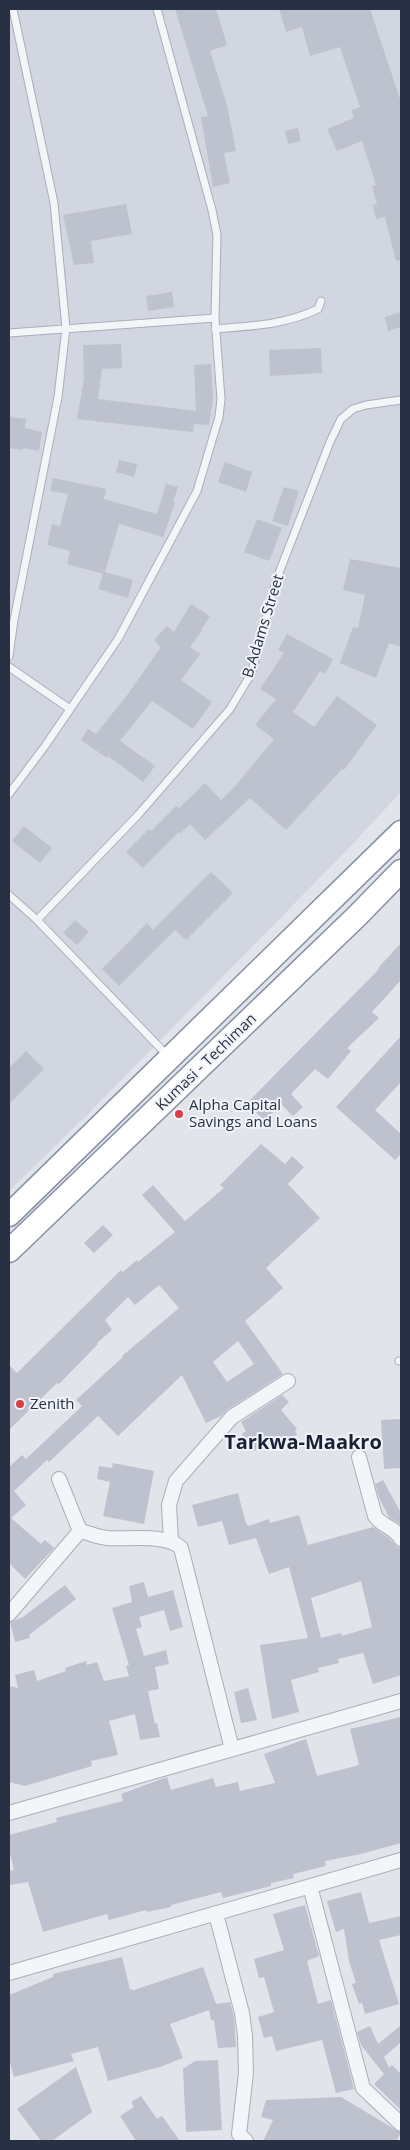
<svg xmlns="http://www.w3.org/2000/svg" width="410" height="2150" viewBox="0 0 410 2150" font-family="'Open Sans',sans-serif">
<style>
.built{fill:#d2d6e0}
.building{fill:#bdc2ce;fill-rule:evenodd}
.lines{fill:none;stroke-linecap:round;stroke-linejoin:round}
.service-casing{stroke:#aaaeb8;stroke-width:9}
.minor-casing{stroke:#aaaeb8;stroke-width:16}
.trunk-casing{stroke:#878fa2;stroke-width:25}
.service{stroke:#f4f5f8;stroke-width:7}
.minor{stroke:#f4f5f8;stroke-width:14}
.trunk{stroke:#fff;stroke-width:22}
.poi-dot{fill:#d83d48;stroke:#f0f3f8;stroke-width:2}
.labels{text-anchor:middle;stroke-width:4;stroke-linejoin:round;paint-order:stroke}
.street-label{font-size:15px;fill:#283043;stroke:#f0f3f8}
.poi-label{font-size:15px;fill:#283043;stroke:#f0f3f8;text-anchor:start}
.district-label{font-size:20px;font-weight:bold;fill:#1a2134;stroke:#f0f3f8}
</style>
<rect width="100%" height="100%" fill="#e1e4ea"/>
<path class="built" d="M9,9H401V792L347,850L85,1117L9,1191Z"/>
<path class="building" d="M175,9H216L227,45L210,51L227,105L236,151L224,153L230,183L213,187L201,117L208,116Z
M279,9H370L401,102V260L396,261L385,217L376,219L373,205L377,204L372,186L376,185L362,141L337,151L327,129L354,118L351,110L360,107L340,47L310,56L302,27L286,32Z
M298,128L301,141L288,144L285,131Z
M126,204L132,234L91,241L94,263L74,265L63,215Z
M172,292L174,307L148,311L146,296Z
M401,312V327L388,331L385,317Z
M121,344L122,368L102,369L98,399L196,411L194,365L211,364L213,400L209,425L194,424L193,432L77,419L84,379L83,345Z
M321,348L322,373L270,376L269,350Z
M9,417L26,419L25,428L42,432L39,451L23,448V450L9,448Z
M119,460L137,464L134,477L116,472Z
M225,462L252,472L246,492L218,482Z
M53,478L106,489L104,499L157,514L166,484L178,487L173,502L175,503L163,537L119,524L105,572L133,580L128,598L98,589L103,574L67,564L70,551L47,545L52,524L60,526L68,494L50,491Z
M284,487L299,491L288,526L272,521Z
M257,519L282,528L269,561L244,552Z
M350,559L401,568V647L389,643L376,678L340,663L353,627L358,628L365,595L343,590Z
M191,604L210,616L201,630L202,631L190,647L200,654L181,680L212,702L193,729L152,701L120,741L155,766L143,782L108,756L107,758L81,740L88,729L96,734L128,694L161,647L154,640L167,626L174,632Z
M287,634L333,659L325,674L320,671L293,712L314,727L337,696L377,725L344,770L342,769L286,830L250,798L205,840L190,824L180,834L179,832L143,868L126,852L149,829L151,831L176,806L179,808L205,783L221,800L236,785L274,739L255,725L276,699L260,689L284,653L278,650Z
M24,826L52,848L40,863L12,841Z
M211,872L233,893L186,940L175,930L119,986L102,969L147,923L153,930Z
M75,920L89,932L77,945L63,933Z
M401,943V980L372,1012L379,1018L347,1048L351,1051L328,1079L315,1069L291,1094L303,1107L293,1116L281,1104L265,1121L247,1103L379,969L378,968Z
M401,1036V1082L375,1110L401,1134V1154L395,1160L336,1107Z
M26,1051L44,1069L9,1104V1068Z
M261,1144L285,1164L292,1156L304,1167L288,1184L320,1218L266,1268L283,1288L245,1321L283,1374L227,1410L221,1416L206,1423L182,1375L118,1436L98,1416L49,1462L47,1460L14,1491L26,1505L11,1518L41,1544L45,1540L54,1548L25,1579L9,1563V1467L22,1455L26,1459L82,1406L76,1400L123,1357L122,1356L179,1308L159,1285L135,1305L128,1297L105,1320L112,1330L97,1343L98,1344L59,1384L57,1383L9,1430V1365L17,1373L121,1270L123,1272L137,1260L138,1262L175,1232L142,1195L153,1185L185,1221L224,1188L220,1185ZM238,1341L254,1364L227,1382L213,1362Z
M103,1225L113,1235L94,1253L84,1243Z
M282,1395L289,1402L281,1410L297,1429L295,1431L297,1434L280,1450L270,1440L254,1451L242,1434L246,1431L241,1422Z
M401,1419V1468L384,1469L381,1420Z
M113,1463L154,1471L144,1524L103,1516L110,1482L97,1479L99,1466L112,1468Z
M383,1480L401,1513V1525L389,1517L380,1500L375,1484Z
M238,1493L246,1524L249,1526L269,1519L270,1523L299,1515L308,1545L373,1527L389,1538L397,1547L401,1548V1675L373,1684L363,1653L338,1659L339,1663L318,1668L319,1672L291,1680L299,1712L272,1719L260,1645L308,1638L289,1567L269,1574L256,1538L229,1545L222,1521L198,1527L192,1505ZM361,1581L372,1627L342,1636L341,1633L321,1638L311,1598Z
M144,1582L148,1597L173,1590L183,1627L170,1631L164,1610L139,1617L142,1627L136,1629L144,1656L166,1650L169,1664L155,1667L159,1689L148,1691L155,1724L157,1723L160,1737L140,1740L135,1714L109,1721L118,1755L91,1761L92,1766L25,1786L9,1782V1686L18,1688L15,1675L34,1670L37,1681L66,1671L65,1668L86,1661L87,1665L97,1662L104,1681L129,1676L126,1666L129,1665L112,1608L132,1602L129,1586Z
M65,1585L76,1599L29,1635L30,1638L15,1642L10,1622L23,1617Z
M248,1688L257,1720L241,1723L234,1692Z
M401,1717V1843L361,1854L325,1861L326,1866L293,1874L294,1878L271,1883V1886L223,1898L221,1892L171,1905V1907L147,1912L146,1910L109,1920L107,1914L43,1932L28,1882L9,1885V1871L14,1870L9,1849V1835L57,1822L56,1818L123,1801L121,1794L167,1777L171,1790L213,1778L216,1787L238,1782L240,1791L275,1783L264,1754L306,1739L317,1776L359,1765L350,1729Z
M361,1892L369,1923L401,1916V1935L379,1940L399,2004L365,2014L362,2003L359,2004L352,1984L356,1983L349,1961L344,1929L336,1932L327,1901Z
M305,1905L319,1956L307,1961L318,2004L331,2000L354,2089L336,2093L322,2040L276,2051L272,2036L264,2038L258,2017L274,2012L264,1977L259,1978L254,1959L284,1950L273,1914Z
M122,1957L130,1989L134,1990L203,1967L216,2004L230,2002L234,2017L236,2047L218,2048L214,2020H211L209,2010L170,2024L183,2058L163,2066L108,2081L98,2047L71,2054L74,2061L14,2077L9,2059V1995L53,1977V1974Z
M401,2025V2042L384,2057L389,2068L392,2065L401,2074V2110L374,2084L384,2074L361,2045L357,2032L370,2026L378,2044Z
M218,2060L222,2130L186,2132L183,2069L195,2061Z
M76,2067L92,2112L52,2141H41L17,2109Z
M141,2096L157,2119L162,2116L180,2141H136L120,2116L134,2107L131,2102Z
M341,2097L401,2133L396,2141H263L273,2120L261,2117L266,2100Z"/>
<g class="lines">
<defs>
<path id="service" d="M215,329C251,326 285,325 318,309L321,301
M9,333L215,318
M9,656L14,620L58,397L66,328L54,203L13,9
M9,667L70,709
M9,794L45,746L118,639L197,491L219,417L221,399L215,318L217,235L212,210L157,9
M9,895L37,920L167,1055
M37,920L138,815L230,709L251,674L277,578L330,442L341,419L353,409L366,405L401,400
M399,1361H401"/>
<path id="minor" d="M359,1457L375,1516C382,1527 394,1526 401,1539
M80,1531C89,1533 97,1537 107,1538C127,1540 167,1533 181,1548L232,1749
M171,1541L169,1505L176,1481L232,1417L288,1381
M9,1614L80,1531L59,1479
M9,1813L401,1701
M310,1886L363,2088L401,2124
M216,1914L242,2013L245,2036L246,2073L239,2134L246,2141
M9,1973L401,1860"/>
<path id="trunk" d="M9,1215L401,832
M9,1251L356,917L401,871"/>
</defs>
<use href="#service" class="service-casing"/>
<use href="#minor" class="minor-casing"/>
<use href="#trunk" class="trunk-casing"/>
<use href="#service" class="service"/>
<use href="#minor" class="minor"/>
<use href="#trunk" class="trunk"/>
</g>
<g class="poi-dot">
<circle cx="179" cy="1114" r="5"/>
<circle cx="20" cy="1404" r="5"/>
</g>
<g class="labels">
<g class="street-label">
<text transform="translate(263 626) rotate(-73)" y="5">B.Adams Street</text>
<text transform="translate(206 1062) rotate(-44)" y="5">Kumasi - Techiman</text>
</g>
<g class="poi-label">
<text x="189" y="1110">Alpha Capital<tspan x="189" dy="17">Savings and Loans</tspan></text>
<text x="30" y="1409">Zenith</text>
</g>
<g class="district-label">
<text x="303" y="1449">Tarkwa-Maakro</text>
</g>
</g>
<rect width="410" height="2150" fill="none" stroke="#283043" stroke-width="20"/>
</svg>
